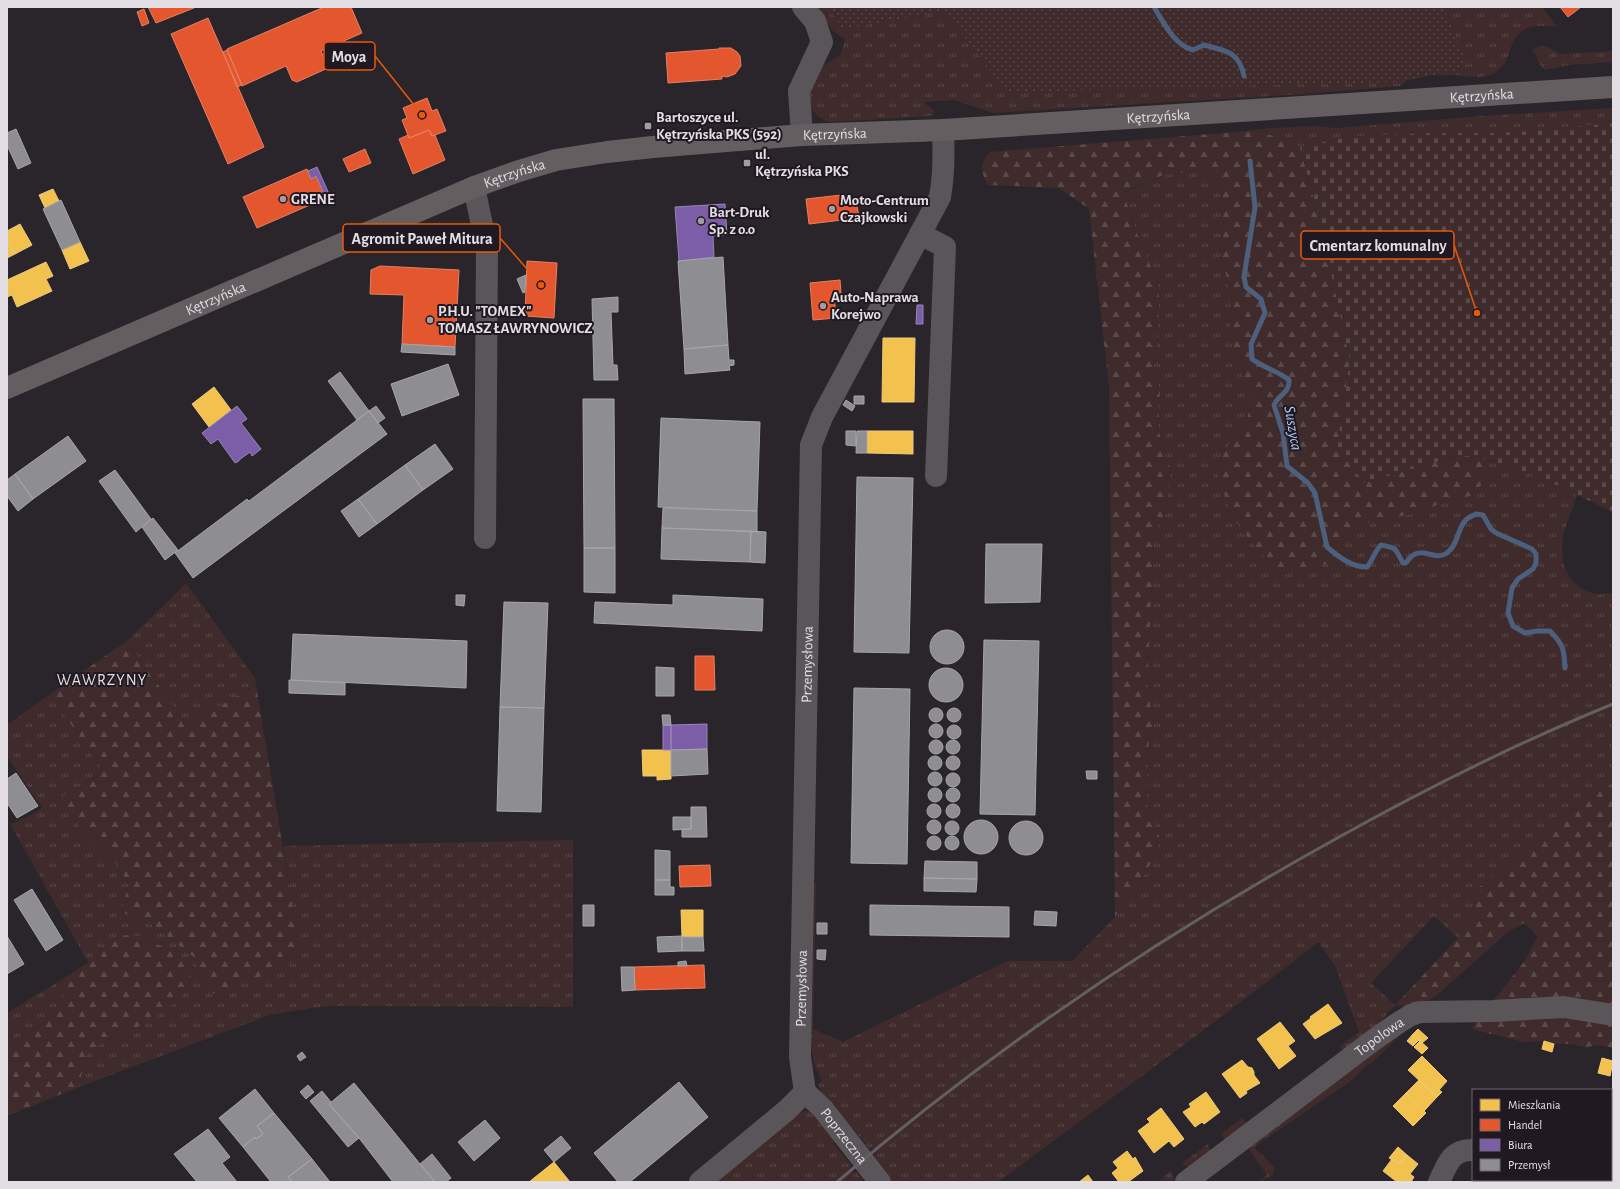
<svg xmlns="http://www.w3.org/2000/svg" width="1620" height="1189" viewBox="0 0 1620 1189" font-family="'Alegreya Sans',sans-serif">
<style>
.grass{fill:url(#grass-tufts)}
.forest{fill:url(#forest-firs)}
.cemetery{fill:url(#cemetery-stones)}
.park{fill:url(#park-dots)}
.homes{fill:#f2c14e;stroke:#eeca7b}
.shops{fill:#e4572e;stroke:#e48065}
.offices{fill:#7b5ea7;stroke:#9a84b9}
.industry{fill:#8d8d92;stroke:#a7a5ab}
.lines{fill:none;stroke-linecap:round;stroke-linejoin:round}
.stream{stroke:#4c607d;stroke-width:5}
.minor{stroke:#5a5558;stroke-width:22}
.major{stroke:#655e61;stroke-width:22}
.rail{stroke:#635f61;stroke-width:3}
.poi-dot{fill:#a29da3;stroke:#201922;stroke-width:1.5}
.labels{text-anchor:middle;stroke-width:4;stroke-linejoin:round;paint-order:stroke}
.street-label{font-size:15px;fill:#e3dee4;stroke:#201922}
.poi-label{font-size:15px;font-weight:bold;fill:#e3dee4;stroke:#201922;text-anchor:start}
.water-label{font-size:16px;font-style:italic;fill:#abcaf5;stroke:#201922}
.neighbourhood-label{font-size:16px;letter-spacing:1px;fill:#e3dee4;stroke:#201922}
.leader{fill:none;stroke:#e8590c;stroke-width:1.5}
.callout-dot{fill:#e8590c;stroke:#201922;stroke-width:1.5}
.callout{fill:#201922;stroke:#e8590c;stroke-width:1.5}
.callout-label{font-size:16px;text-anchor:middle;font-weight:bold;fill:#e3dee4}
</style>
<defs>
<pattern id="grass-tufts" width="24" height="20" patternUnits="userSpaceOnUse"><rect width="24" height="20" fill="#3f2b2b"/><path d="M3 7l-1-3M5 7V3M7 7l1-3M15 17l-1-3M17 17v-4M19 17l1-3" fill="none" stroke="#5b494a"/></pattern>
<pattern id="forest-firs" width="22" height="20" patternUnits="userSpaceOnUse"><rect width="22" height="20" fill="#3f2b2b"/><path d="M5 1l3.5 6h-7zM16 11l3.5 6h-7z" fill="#5b494a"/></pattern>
<pattern id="cemetery-stones" width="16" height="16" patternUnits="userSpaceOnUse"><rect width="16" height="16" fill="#3f2b2b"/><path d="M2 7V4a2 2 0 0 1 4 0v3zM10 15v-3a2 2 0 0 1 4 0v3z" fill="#5b494a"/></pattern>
<pattern id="park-dots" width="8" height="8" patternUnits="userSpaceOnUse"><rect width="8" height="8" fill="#3f2b2b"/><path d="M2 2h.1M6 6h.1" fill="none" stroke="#5b494a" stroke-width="1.8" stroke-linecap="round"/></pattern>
</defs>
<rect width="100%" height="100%" fill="#29252a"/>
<path class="grass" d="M816,7H1392L1407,80L1400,86L1303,94L993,113L954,100L923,102L934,110V113L931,116L829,122C814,117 808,106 809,91C810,88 809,83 810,81C815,71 832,60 841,54L845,39L833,31Z
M1416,7H1542L1557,26C1547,27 1534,24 1524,30C1515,36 1512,43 1509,53C1500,80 1480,79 1457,75C1450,74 1439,78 1433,73Z
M1542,46L1548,47L1561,54L1613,51V62L1569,65L1545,70L1539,64L1535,53H1531L1535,48Z
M1613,108V123L1533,131L1493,133H1425L1347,137L1300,147L1256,129L1314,126L1336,128L1482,116Z
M1203,171L1219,180L1224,231L1220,251L1232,299L1229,336L1252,400L1246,422L1224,452L1230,510L1240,528L1279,574L1317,569L1336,558L1349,532L1363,523L1391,519L1427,509L1452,499L1471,496L1487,479L1486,459L1537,476L1577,495C1573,509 1566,523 1563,536C1559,562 1567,587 1595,594C1600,595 1607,593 1613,593V784L1586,799L1478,888L1473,915L1458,938L1434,916L1371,983L1395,1005L1371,1033L1345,1053L1340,1046L1359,1032L1335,966L1319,942L1200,1033L998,1182H889L886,1179L889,1175L874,1156L876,1154L872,1148L870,1150L853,1128L849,1131L825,1099L818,1084L822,1082L814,1063L811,1042L814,883L816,882L813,1029L843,1042L1007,961H1072L1115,917L1147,871L1160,841L1146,803L1148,748L1154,721L1147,690L1154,536L1167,509L1170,469L1158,429L1160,390L1153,368L1158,339L1135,228L1123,193L1163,175Z
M186,583L255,678L256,685L187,725L127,641Z
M50,694L104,772L58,799L89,839L109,854L129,883L121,912L151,924L194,957L201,977L300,951L283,846L573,840V1007L334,1006L311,1008L270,1015L79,1087L84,1057L104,1041L147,1023L101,954L89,964L10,824L29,816L42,808L7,756V725Z
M61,980L62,997L51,1017L27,1035L7,1041V1013Z
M1410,1025L1373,1062L1370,1063L1348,1083L1254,1147L1275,1168L1272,1176L1258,1182L1267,1175L1248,1148Z
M806,1111L814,1113L838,1140L833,1143L852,1166L850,1168L854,1173L856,1171L864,1182H711L796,1114Z
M1242,1118L1249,1126L1226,1140L1221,1134Z
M1208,1144L1212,1154L1191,1170L1182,1163Z
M1171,1171L1175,1182H1157Z"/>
<path class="forest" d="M1258,130L1300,147L1320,222L1350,360L1338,447L1364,483L1460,455L1486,459L1487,479L1471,496L1452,499L1427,509L1391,519L1363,523L1349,532L1336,558L1317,569L1279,574L1240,528L1230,510L1217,474L1224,452L1246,422L1252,400L1229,336L1232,299L1220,251L1224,231L1219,180L1203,171L1163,175L1123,192L1135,228L1159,287L1158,339L1153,368L1160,390L1158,429L1170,469L1167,509L1154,536L1147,690L1154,721L1148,748L1146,803L1161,841L1147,871L1115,917L1109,387L1089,209L1059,188L987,185C981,169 979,165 990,152Z
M127,641L187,725L256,685L300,951L287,967L212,994L201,977L194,957L151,924L121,912L129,883L109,854L89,839L58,799L104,772L50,694Z
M1613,784V1048L1599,1045L1586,1047L1571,1044H1554L1544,1041L1523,1042L1471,1029L1524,962L1538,936L1524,923L1508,932L1437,995L1414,1009L1395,1005L1458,938L1473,915L1478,888L1586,799Z
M120,935L140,936L167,949L187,964L192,984L171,1006L147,1023L104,1041L85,1057L79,1087L7,1116V1041L27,1035L51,1017L62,997L61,980L101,954Z"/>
<path class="cemetery" d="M1613,123V512L1537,476L1486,459L1460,455L1364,483L1337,447L1350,360L1320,222L1300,147L1347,137L1425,133H1493L1533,131Z"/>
<path class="park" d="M827,7H1443L1469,68L1398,82L1007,92L945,11L843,29Z"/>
<path class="homes" d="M53,189L59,201L45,208L39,195Z
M20,224L32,245L15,254L8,242L7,231Z
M7,241L15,254L7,258Z
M80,242L89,261L70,269L62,250Z
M46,262L53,276L46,279L52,291L17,307L12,295L7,297V280Z
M883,338H915L914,402H882Z
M214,387L231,410L209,427L192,404Z
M867,431H913V454L867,453Z
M642,750H671V779L657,780V776H643Z
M681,910H703V937H682Z
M1328,1004L1342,1023L1315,1039L1303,1024L1311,1018L1310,1017Z
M1280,1022L1295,1041L1288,1046L1296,1056L1279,1069L1257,1039Z
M1418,1029L1428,1038L1422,1043L1413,1034Z
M1413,1034L1419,1040L1413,1046L1407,1041Z
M1420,1041L1428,1048L1422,1054L1414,1047Z
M1544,1041L1554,1044L1552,1052L1542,1049Z
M1422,1056L1447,1081L1439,1090L1442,1092L1437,1097L1408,1070Z
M1602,1058L1613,1061L1610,1076L1598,1073Z
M1242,1060L1248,1067L1252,1068L1254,1072V1075L1260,1083L1246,1091L1247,1093L1240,1098L1222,1074Z
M1419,1080L1437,1097L1424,1111L1406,1093Z
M1206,1092L1220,1112L1204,1124L1202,1122L1195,1127L1183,1112L1191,1107L1189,1104Z
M1406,1093L1426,1113L1413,1126L1393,1106Z
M1613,1102V1120L1611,1119V1109Z
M1161,1108L1184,1139L1174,1147L1169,1141L1154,1153L1138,1131L1150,1122L1147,1119Z
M1398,1147L1407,1155L1399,1164L1389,1158Z
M1127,1151L1133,1159L1135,1157L1143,1171L1128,1182H1119L1112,1173L1118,1168L1113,1162Z
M1407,1155L1418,1164L1410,1174L1414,1177L1411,1182H1397L1383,1171L1392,1159L1399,1164Z
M554,1162L570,1182H529Z
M1088,1175L1093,1182H1079Z"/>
<path class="shops" d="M148,7H193L194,8L156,23Z
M324,7H351L362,33L321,51L328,68L297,82L292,80L286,66L242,86L227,49Z
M1560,7H1581L1568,17Z
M144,9L149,23L142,26L137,12Z
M208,18L264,147L228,164L171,34Z
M719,48H731L737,52L740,56L741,66L735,74L727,77L722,76V79L668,83L666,53L719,49Z
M227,50L242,85L237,87L223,52Z
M427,98L432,111L437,109L446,131L432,136L429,130L409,138L402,120L407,118L403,108Z
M429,130L432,136L435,135L445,160L413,174L399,139L408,135L409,138Z
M365,149L371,163L349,172L343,159Z
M307,169L311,179L316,176L326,198L257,228L243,197Z
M850,194L851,199H856L859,218L809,224L806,199Z
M527,261L557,263L554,318L525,316Z
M380,266L459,270L455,347L402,344L404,295L370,294L371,270Z
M840,280L841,293L834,294L836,318L813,320L810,283Z
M695,656H714L715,690H695Z
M710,865L711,886L680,887L679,866Z
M704,965L705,988L635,990L634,967Z"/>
<path class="offices" d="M317,167L330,196L326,198L316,176L311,179L308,171Z
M725,204L727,235L713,236L714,257L679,261L675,207Z
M917,305H923V324H916Z
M237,406L247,419L241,423L261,449L252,456L250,452L239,460V461L235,463L218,439L211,444L202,433Z
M707,724V749L671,750V725Z
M663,725H671V750H663Z"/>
<path class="industry" d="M16,129L31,163L18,169L7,145V133Z
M61,200L80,242L62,250L43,209Z
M723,257L728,345L684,349L678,261Z
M526,275L525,292L523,293L517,279Z
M618,297V312H611L613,365H617L618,380H594L592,299Z
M524,308H525L524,315L521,309Z
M402,344L455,347V355L401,352Z
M728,345L729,360H734V365L729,366L730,370L685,374L684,349Z
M448,364L459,395L402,416L391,384Z
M340,372L369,411L357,420L328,381Z
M854,396H864V404H854Z
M583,399H614L615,548H584Z
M846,400L855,406L852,411L843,405Z
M376,406L385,418L378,423L369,411Z
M369,411L387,434L193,578L175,553L247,499L249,501Z
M661,418L760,422L757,511L658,507Z
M846,431H856V446L846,445Z
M857,431H867V453H856Z
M68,436L86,461L33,499L15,474Z
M435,444L453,469L423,490L405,465Z
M405,465L423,490L377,524L358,499Z
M115,470L151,519L136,532L99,481Z
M15,474L33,499L18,511L7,496V480Z
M857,477L913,478L909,653L854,652Z
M358,499L377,524L359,537L341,511Z
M663,508L757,511V532L662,528Z
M153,518L178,550L165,560L142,527Z
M662,528L751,531L750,562L661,559Z
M751,531L766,532L765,563L750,562Z
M986,544H1042L1040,602L985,603Z
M584,548H615V593L584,592Z
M456,595H465L464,606L456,605Z
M673,595L763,599L762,631L594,623L595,602L673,605Z
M504,602L548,603L544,708L500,707Z
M930 647a17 17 0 1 1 34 0a17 17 0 1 1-34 0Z
M293,634L467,641L466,688L291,680Z
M984,640L1039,641L1035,815L980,814Z
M656,667L674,668V696H656Z
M929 685a17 17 0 1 1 34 0a17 17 0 1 1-34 0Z
M289,680L345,683V695L289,693Z
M854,688L910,689L907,864L851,863Z
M500,707L544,708L541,812L497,811Z
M929 715a7 7 0 1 1 14 0a7 7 0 1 1-14 0Z
M947 715a7 7 0 1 1 14 0a7 7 0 1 1-14 0Z
M662,715H670L671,725H663Z
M929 731a7 7 0 1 1 14 0a7 7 0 1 1-14 0Z
M947 732a7 7 0 1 1 14 0a7 7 0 1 1-14 0Z
M929 747a7 7 0 1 1 14 0a7 7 0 1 1-14 0Z
M946 747a7 7 0 1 1 14 0a7 7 0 1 1-14 0Z
M707,749L708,774L671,776V750Z
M928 763a7 7 0 1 1 14 0a7 7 0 1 1-14 0Z
M946 763a7 7 0 1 1 14 0a7 7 0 1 1-14 0Z
M1086,771H1097V779H1087Z
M928 779a7 7 0 1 1 14 0a7 7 0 1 1-14 0Z
M946 780a7 7 0 1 1 14 0a7 7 0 1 1-14 0Z
M16,773L38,806L17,818L7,803V779Z
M928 795a7 7 0 1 1 14 0a7 7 0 1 1-14 0Z
M946 795a7 7 0 1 1 14 0a7 7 0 1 1-14 0Z
M946 811a7 7 0 1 1 14 0a7 7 0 1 1-14 0Z
M927 811a7 7 0 1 1 14 0a7 7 0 1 1-14 0Z
M691,807H706L707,837H682V829H691Z
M673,817H691V829L673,830Z
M927 827a7 7 0 1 1 14 0a7 7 0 1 1-14 0Z
M964 837a17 17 0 1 1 34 0a17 17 0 1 1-34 0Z
M945 828a7 7 0 1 1 14 0a7 7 0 1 1-14 0Z
M1009 838a17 17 0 1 1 34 0a17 17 0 1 1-34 0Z
M945 843a7 7 0 1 1 14 0a7 7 0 1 1-14 0Z
M927 843a7 7 0 1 1 14 0a7 7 0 1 1-14 0Z
M655,850L670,851V880H655Z
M925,861L977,862V879L924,878Z
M924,878L977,879L976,892L924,891Z
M655,880H670V887H674V895H655Z
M32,889L63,940L46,951L14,900Z
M583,905H594V926H583Z
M870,905L1009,907V937L870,935Z
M1035,911L1057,912L1056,926L1034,925Z
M817,923H827V934H817Z
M7,936L24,964L7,974Z
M682,936V951L658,952L657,937Z
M682,937H703L704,951H682Z
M817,950H826L825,960L817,959Z
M686,961L687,966H678V962Z
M621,967H634L635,990L622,991Z
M302,1052L306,1057L300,1061L297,1056Z
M679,1082L708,1117L630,1182H618L594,1153Z
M354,1083L420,1164L435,1182H393L359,1138L329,1104Z
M308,1085L314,1092L306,1099L300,1092Z
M255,1089L274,1113L257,1126L263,1134L256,1139L255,1137L243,1147L219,1118Z
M322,1091L331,1102L329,1104L359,1138L348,1147L310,1101Z
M274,1113L312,1159L288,1177L292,1182H271L243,1147L255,1137L256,1139L263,1134L257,1126Z
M485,1120L500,1138L474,1161L458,1142Z
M208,1129L230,1157L222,1163L237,1182H197L174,1154Z
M561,1136L571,1148L554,1162L544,1150Z
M432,1154L451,1178L446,1182H435L420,1164Z
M312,1159L330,1182H292L288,1177Z"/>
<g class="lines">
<path class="stream" d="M1154,7C1164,23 1174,45 1193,50L1204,45C1226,51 1239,51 1244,76
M1250,161L1255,207L1244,277L1246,287L1261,299L1265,313L1251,344L1252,359C1264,368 1278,371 1289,380C1290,393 1279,394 1274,405L1283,433L1287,466L1308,483L1315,493L1327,547C1339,557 1351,567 1367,567C1373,560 1374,552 1381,545C1398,548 1395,549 1403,563H1406C1420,541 1433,563 1447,553C1458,545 1457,530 1465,521C1467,518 1472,516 1476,514L1483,515L1491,529L1496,533L1532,549L1536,554V563L1533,569L1518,579L1512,588L1508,613L1513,626L1525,633L1537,631H1550C1564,645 1564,650 1565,668"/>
<g class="minor">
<path d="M802,135L799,91L822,42L815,21L803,7"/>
<path d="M474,187L487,249L485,538"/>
<path d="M920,234L945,247L936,476"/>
<path id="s1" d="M805,1092L800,1057L811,445L822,417L940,197C944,175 944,152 943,130"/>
<path id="s2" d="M805,1092L823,1109L880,1182"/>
<path d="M1611,1166H1613"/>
<path d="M700,1182L787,1110L805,1092"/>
<path id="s3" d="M1186,1182L1375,1039L1398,1023L1411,1015L1420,1012L1493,1011L1564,1007L1613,1015"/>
<path d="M1439,1182C1447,1165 1451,1149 1473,1150"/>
<path d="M1556,1182V1180"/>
</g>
<path class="major" id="s4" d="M7,388L474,187L519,171L556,160L607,152L653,147L802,135L943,130L1613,87"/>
<path class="rail" d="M837,1182C990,1051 1157,938 1332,841C1423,790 1517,743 1613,704"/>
</g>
<g class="poi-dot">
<rect x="644" y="122" width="8" height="8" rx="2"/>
<rect x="743" y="159" width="8" height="8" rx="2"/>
<circle cx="283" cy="199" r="4"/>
<circle cx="832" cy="209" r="4"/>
<circle cx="701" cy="221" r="4"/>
<circle cx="823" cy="306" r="4"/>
<circle cx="430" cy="320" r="4"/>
</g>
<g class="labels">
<g class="street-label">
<text dy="5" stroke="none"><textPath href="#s4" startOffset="1523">Kętrzyńska</textPath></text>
<text dy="5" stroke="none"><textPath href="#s4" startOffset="1199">Kętrzyńska</textPath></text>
<text dy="5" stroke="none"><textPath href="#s4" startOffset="875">Kętrzyńska</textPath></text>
<text dy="5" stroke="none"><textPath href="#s4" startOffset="551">Kętrzyńska</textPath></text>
<text dy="5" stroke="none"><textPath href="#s4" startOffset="227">Kętrzyńska</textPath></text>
<text dy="5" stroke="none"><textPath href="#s1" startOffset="428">Przemysłowa</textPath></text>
<text dy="5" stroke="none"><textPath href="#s1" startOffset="104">Przemysłowa</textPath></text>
<text dy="5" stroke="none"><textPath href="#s3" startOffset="242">Topolowa</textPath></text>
<text dy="5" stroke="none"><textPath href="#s2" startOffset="59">Poprzeczna</textPath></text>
</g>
<g class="poi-label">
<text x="656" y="122">Bartoszyce ul.<tspan x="656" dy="17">Kętrzyńska PKS (592)</tspan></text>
<text x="755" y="159">ul.<tspan x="755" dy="17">Kętrzyńska PKS</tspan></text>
<text x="291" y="204">GRENE</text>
<text x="840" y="205">Moto-Centrum<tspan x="840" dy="17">Czajkowski</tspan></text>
<text x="709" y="217">Bart-Druk<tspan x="709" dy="17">Sp. z o.o</tspan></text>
<text x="831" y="302">Auto-Naprawa<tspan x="831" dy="17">Korejwo</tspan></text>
<text x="438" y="316">P.H.U. "TOMEX"<tspan x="438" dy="17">TOMASZ ŁAWRYNOWICZ</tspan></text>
</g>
<g class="water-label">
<text transform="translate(1294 428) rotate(80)" y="6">Suszyca</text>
</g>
<g class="neighbourhood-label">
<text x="102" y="685">WAWRZYNY</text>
</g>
</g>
<path class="leader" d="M422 115L375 56M541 285L500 238M1477 313L1454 245"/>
<g class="callout-dot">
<circle cx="422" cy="115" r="4"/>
<circle cx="541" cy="285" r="4"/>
<circle cx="1477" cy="313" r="4"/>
</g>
<g class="callout">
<rect x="324" y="42" width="51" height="28" rx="4"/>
<rect x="343" y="224" width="157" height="28" rx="4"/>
<rect x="1301" y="231" width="153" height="28" rx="4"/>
</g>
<g class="callout-label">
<text x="349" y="62">Moya</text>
<text x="422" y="244">Agromit Paweł Mitura</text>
<text x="1378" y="251">Cmentarz komunalny</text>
</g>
<rect width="1620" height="1189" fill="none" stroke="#e3dee4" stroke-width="16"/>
<rect x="1472" y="1089" width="140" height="92" fill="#201922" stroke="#6e6870"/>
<rect x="1480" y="1099" width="20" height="12" fill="#f2c14e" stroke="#6e6870"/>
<text x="1508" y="1109" font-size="12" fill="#e3dee4">Mieszkania</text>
<rect x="1480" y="1119" width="20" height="12" fill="#e4572e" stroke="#6e6870"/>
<text x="1508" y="1129" font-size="12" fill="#e3dee4">Handel</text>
<rect x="1480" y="1139" width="20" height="12" fill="#7b5ea7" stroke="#6e6870"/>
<text x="1508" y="1149" font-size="12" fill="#e3dee4">Biura</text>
<rect x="1480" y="1159" width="20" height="12" fill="#8d8d92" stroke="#6e6870"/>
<text x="1508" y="1169" font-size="12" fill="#e3dee4">Przemysł</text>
</svg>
